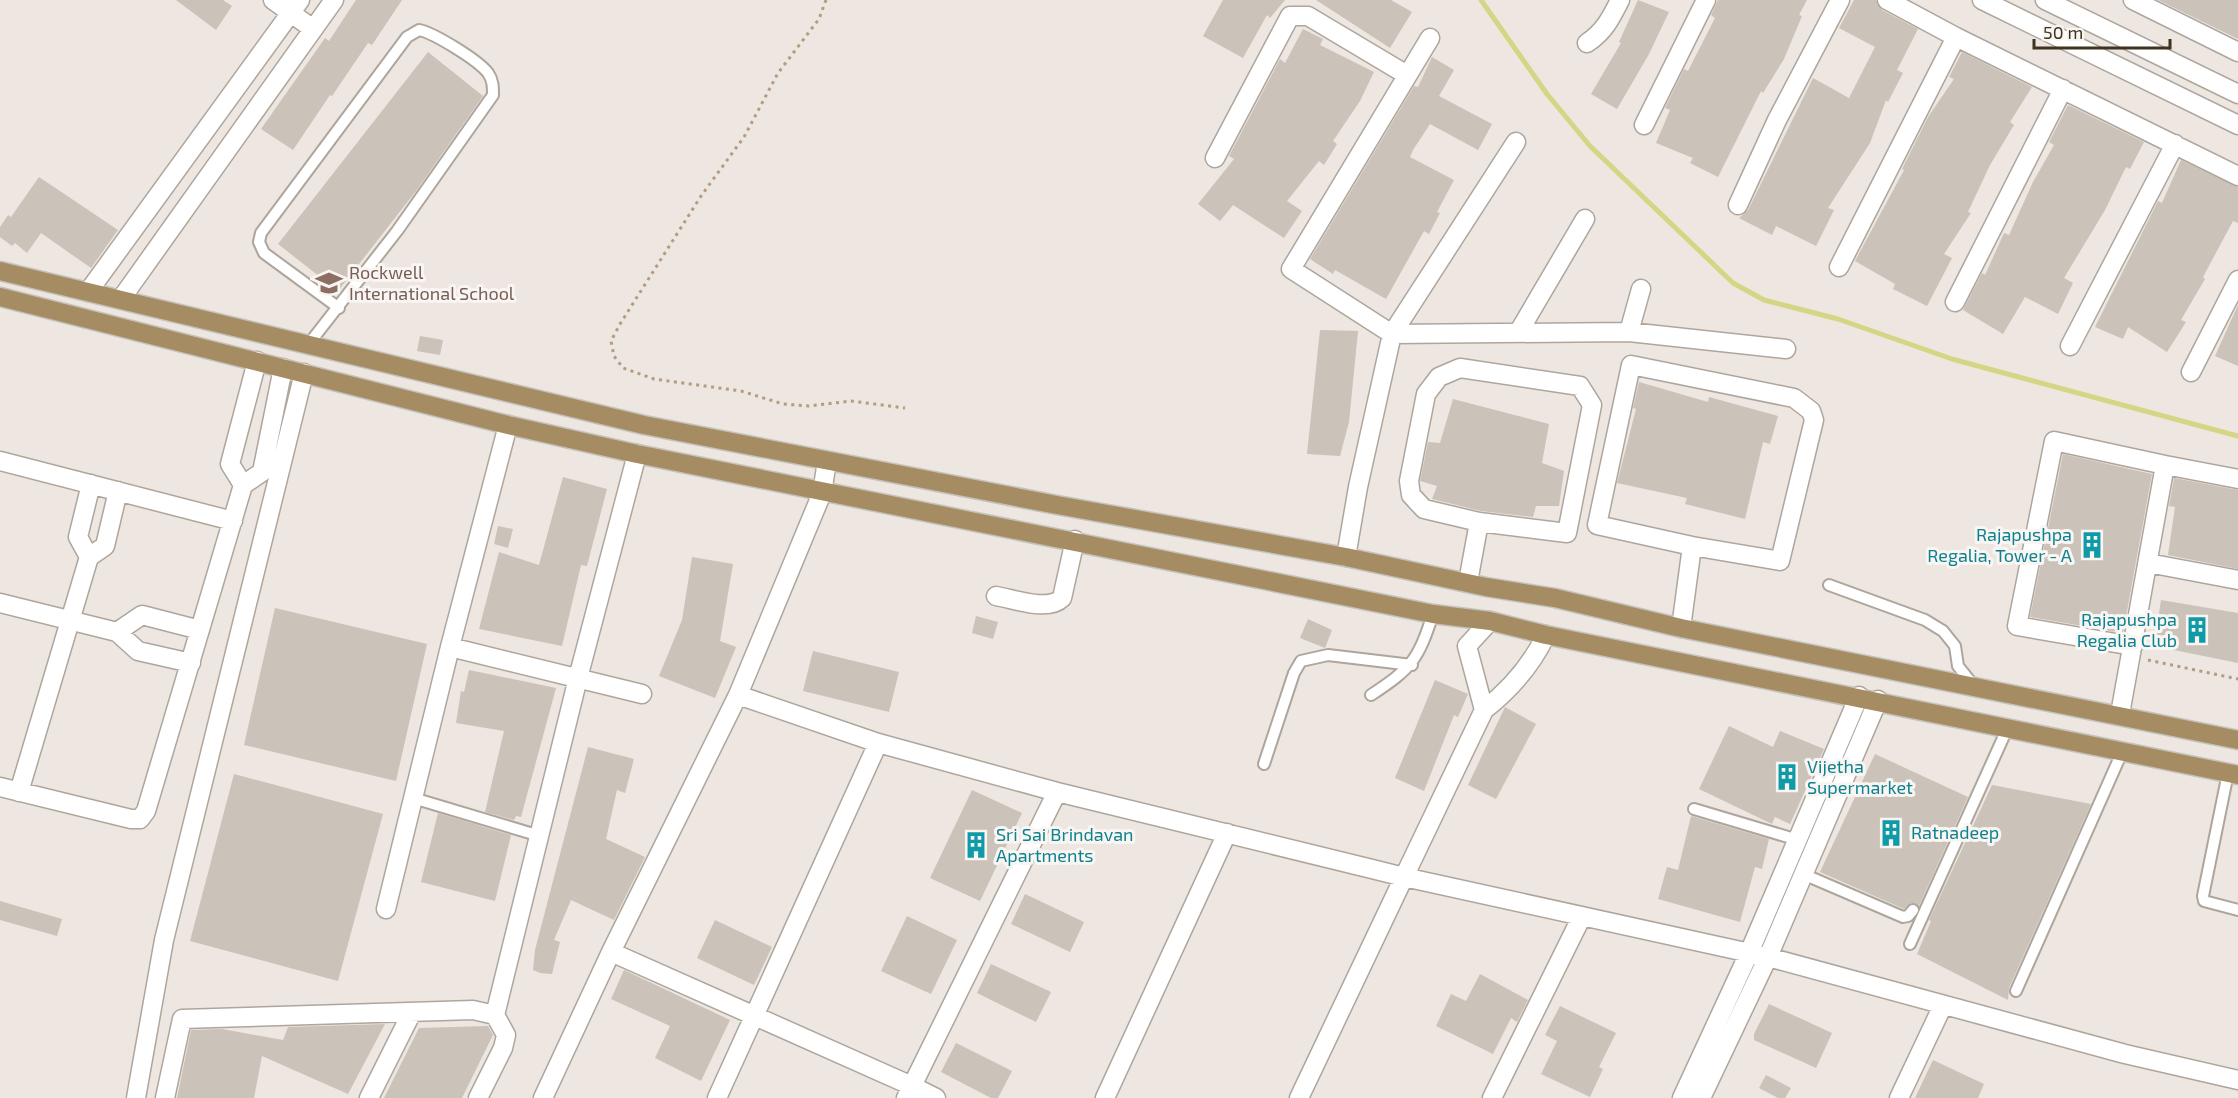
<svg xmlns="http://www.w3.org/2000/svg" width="2238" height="1098" viewBox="0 0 2238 1098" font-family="'Exo 2',sans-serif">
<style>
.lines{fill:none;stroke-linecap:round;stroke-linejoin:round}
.stream{stroke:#d5d685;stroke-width:5}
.building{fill:#cbc2b9}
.service-casing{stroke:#aea69c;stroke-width:14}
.minor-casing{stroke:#aea69c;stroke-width:21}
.tertiary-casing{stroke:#aea69c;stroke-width:21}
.primary-casing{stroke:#c5c2bc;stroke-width:21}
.path{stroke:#b39c7f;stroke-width:3;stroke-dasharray:3 4.5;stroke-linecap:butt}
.service{stroke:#fff;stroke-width:10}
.minor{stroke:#fff;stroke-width:18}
.tertiary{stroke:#fff;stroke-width:18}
.primary{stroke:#a68c62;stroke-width:18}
.labels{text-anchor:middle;stroke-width:6;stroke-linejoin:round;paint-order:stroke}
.education-label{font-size:18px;fill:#785e54;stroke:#f9f5f2;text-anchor:start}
.culture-label{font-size:18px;fill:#0d838f;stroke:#f9f5f2;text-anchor:start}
</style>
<rect width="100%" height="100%" fill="#ede6e1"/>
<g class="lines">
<path class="stream" d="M1481,0L1547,94L1590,146L1733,283L1764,300L1838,319L1952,359L2238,436"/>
</g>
<path class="building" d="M176,0H223L232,6L216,30Z
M356,0H402L372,45L368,43L332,96L330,95L293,150L261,129L325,38L329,41Z
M1223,0H1285L1270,18L1267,15L1243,58L1203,36Z
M1316,0H1391L1412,12L1390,48Z
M1638,0L1669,12L1649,54L1617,109L1591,94L1621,43L1619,42Z
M1718,0H1807L1799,15L1802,16L1784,59L1763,93L1761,91L1718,177L1690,163L1693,158L1656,143L1670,110L1665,108L1684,69L1688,71L1715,18L1711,15Z
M1854,0H1876L1882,10L1918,29L1897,70L1903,73L1888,102L1886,100L1870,143L1828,208L1834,210L1816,246L1776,226L1772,235L1739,218L1748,210L1813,78L1849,98L1875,47L1839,28Z
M2158,0H2238V39Z
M1303,29L1323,39L1320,45L1374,72L1360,101L1333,141L1337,144L1324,165L1319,161L1287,201L1302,211L1284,238L1233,205L1220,221L1198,204L1234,159L1229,156L1280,59L1285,63Z
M428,52L483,96L416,191L338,291L278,244Z
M1962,52L2032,87L2010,122L2014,125L1990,165L1968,212L1971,213L1944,254L1952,258L1927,306L1893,289L1895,284L1855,261L1904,170L1902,169L1928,117L1954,79L1949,77Z
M1432,57L1454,70L1439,96L1492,124L1478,150L1430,124L1413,150L1410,157L1454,180L1437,212L1440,213L1429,234L1424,231L1386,299L1335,270L1333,274L1310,259L1414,86L1418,87Z
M2068,105L2144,142L2130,169L2126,167L2105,210L2064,278L2073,283L2058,314L2025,297L2003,334L1963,310L1982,273L1985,275L2004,233L2009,235L2033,182L2054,145L2049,142Z
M2181,160L2238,187V223L2233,221L2203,277L2205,279L2181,320L2186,322L2167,352L2128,327L2123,339L2095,327L2158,201L2162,203Z
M39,177L118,230L91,268L41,233L27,253L15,243L12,246L0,237V227L8,215L11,217Z
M2238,305V366L2215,356Z
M1320,330L1358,331L1349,422L1340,456L1307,454Z
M420,336L443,340L440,355L417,351Z
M1639,382L1708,402L1709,397L1778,416L1770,444L1763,442L1745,519L1685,504L1687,498L1617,483L1636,409L1633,408Z
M1453,399L1549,424L1542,463L1564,471L1559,506H1536L1533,517L1481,511L1432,499L1437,486L1420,481L1428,442L1440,443Z
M2063,454L2152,474L2123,633L2030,617Z
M563,477L607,489L587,566L581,565L562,646L479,629L499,552L539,565Z
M2174,478L2238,490V569L2168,555L2175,507L2169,506Z
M498,526L513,529L508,548L494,544Z
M692,557L733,564L720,641L736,647L715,698L659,676L682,620Z
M2161,600L2238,613V663L2154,646Z
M275,608L427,644L396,781L244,745Z
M976,616L998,622L993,639L972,633Z
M1308,619L1332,630L1325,648L1300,638Z
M813,651L899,672L889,712L803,691Z
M469,670L556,688L521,817L516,816L514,820L485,812L504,731L456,723L461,691L464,692Z
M1435,680L1468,694L1458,717L1454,715L1424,791L1395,778Z
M1505,707L1536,724L1496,799L1468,785Z
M1729,726L1773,747L1780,731L1824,749L1790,824L1775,817L1772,824L1699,789Z
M588,747L634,759L625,793L617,790L606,839L645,857L614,920L571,900L554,940L560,942L552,974L540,973L533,970L535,950Z
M1875,754L1968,797L1919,906L1911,903L1904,909L1820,872Z
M234,774L383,814L338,981L190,941Z
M1992,785L2091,804L2009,988L2008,1000L1917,954L1931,921L1929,920Z
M972,790L1022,813L980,901L930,878Z
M438,813L511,835L495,901L421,882Z
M1691,816L1769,839L1762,869L1755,867L1740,922L1658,899L1667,867L1678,870Z
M1025,894L1084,922L1070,952L1011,924Z
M0,901L62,919L57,936L0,920Z
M907,916L957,940L931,994L881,971Z
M715,920L772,947L754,985L697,958Z
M991,964L1051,992L1036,1022L977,993Z
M624,970L730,1020L701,1081L655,1058L670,1026L611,999Z
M1480,974L1528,1000L1517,1022L1511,1018L1493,1054L1436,1026L1451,994L1466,1001Z
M1769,1004L1832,1033L1816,1068L1754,1040V1034Z
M1560,1006L1616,1033L1599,1067L1603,1069L1590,1097L1541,1074L1557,1041L1545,1035Z
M385,1024L348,1094L262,1056L254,1098H177L191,1030L222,1029L283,1040L288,1027Z
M488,1026L493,1035L462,1098H384L419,1028Z
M956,1043L1012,1071L998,1098H991L941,1072Z
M1933,1060L1984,1084L1978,1098H1915Z
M1766,1075L1791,1088L1785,1098H1778L1759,1088Z"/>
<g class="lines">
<defs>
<path id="service" d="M308,345L397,231L493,95C493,87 493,80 488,73C478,60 434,33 419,30L407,37L261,233L259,242L264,253L339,308
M1829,585L1925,620L1943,631L1955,646L1958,666L1974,686
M1371,695C1412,668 1418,660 1433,614
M1264,764L1294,673L1301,661L1328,655L1412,665
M2228,773L2203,896L2204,901L2238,910
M413,798L540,836
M1694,809L1798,840
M1803,874L1903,917L1908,916L1913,910
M1910,944L2008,727
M2016,991L2123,750"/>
<path id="minor" d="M273,0L313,29
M1887,0L1956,37L2238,176
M2133,0L2238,52
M1430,38L1291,269L1392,334L1629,332L1786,349
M1587,43C1604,32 1611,18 1620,0
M1644,125L1706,0
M1215,158L1290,16H1308L1407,75
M1738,205L1777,120L1840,0
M1839,267L1956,37
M88,292L300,0
M121,299L334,0
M1955,302L2063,89
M1629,332L1641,289
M1518,333L1585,219
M2070,346L2175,144
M257,361L230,464L243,485L262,472L283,368
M1460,368L1580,386L1592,405L1567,533L1479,522L1424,509L1411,495L1409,481L1426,394L1439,377Z
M2191,372L2238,280
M0,461L233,521
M827,461L822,493L738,695L878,743L1057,792L1372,869L1404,877L1484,710L1467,646L1490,621
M89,557L78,537L91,484
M1346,557L1358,487L1392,334L1516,142
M2148,563L2238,580
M1468,582L1479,522
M996,596C1014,599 1048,612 1062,598L1075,540
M0,603L117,632L138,651L191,663
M1681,628L1692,546L1780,561L1814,420L1811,411L1794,398L1631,365L1597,525L1692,546
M117,632L142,615L200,630
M2133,646L2017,626L2054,441L2165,465
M450,647L642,694
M1484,710C1511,689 1531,666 1546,635
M2120,714L2165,465L2238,479
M0,787L131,819H140L146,811L243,485
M19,792L89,557L105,546L118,491
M386,909L450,647L508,425
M611,952L912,1086L906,1098
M495,1015L578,678L637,454
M136,1098L164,940L304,373
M165,1098L182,1019L473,1010L495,1015L506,1035L503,1048L478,1098
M369,1098L412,1012
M543,1098L611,952L738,695
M717,1098L878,743
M936,1098L912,1086L1057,792
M1105,1098L1227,833
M1299,1098L1404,877L1768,957L2125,1054L2238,1080
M1492,1098L1582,916
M1682,1098L1749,953L1859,696
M1701,1098L1768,957L1878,700
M1899,1098L1943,1005"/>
<path id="tertiary" d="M1982,0L2238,125
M2045,0L2238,94"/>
<path id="primary" d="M0,271L644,425L1057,505L1346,557L1486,587L1555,598L1681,628L2238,740
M0,297L508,425L637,454L1433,614L1490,621L1546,635L2238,775"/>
</defs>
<use href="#service" class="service-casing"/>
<use href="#minor" class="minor-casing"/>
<use href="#tertiary" class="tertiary-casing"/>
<use href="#primary" class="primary-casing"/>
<path class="path" d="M826,0L819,19L778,73L744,137L701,196L620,324L611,341L614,356L623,368L654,379L741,391L783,404L809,406L851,401L905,408
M2148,660L2238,679"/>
<use href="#service" class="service"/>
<use href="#minor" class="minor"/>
<use href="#tertiary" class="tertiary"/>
<use href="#primary" class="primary"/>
</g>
<defs>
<symbol id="school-bare" viewBox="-9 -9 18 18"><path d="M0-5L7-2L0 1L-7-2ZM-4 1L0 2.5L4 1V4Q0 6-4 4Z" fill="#8d6e63" stroke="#f9f5f2" stroke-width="2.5" paint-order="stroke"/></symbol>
<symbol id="building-bare" viewBox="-9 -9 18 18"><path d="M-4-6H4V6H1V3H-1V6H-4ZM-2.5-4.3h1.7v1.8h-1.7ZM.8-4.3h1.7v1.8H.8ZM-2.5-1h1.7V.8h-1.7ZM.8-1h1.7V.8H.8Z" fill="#0f9aa8" stroke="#f9f5f2" stroke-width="2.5" paint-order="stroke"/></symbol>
</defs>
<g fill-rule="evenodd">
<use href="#school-bare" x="310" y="264" width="38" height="38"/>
<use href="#building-bare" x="2073" y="526" width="38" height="38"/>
<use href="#building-bare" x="2178" y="611" width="38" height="38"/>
<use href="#building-bare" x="1768" y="758" width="38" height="38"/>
<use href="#building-bare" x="1872" y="814" width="38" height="38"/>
<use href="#building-bare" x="957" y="826" width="38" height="38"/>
</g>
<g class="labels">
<g class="education-label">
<text x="349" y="279">Rockwell<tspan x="349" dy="21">International School</tspan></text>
</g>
<g class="culture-label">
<text x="2072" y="541" text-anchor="end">Rajapushpa<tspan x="2072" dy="21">Regalia, Tower - A</tspan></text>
<text x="2177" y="626" text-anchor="end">Rajapushpa<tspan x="2177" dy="21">Regalia Club</tspan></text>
<text x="1807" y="773">Vijetha<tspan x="1807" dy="21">Supermarket</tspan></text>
<text x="1911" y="839">Ratnadeep</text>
<text x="996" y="841">Sri Sai Brindavan<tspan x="996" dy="21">Apartments</tspan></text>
</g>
</g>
<path d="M2034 39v9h136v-9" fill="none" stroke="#3f3320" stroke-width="3"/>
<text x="2043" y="39" font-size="18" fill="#3f3320" stroke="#f9f5f2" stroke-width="4.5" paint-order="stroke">50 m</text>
</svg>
